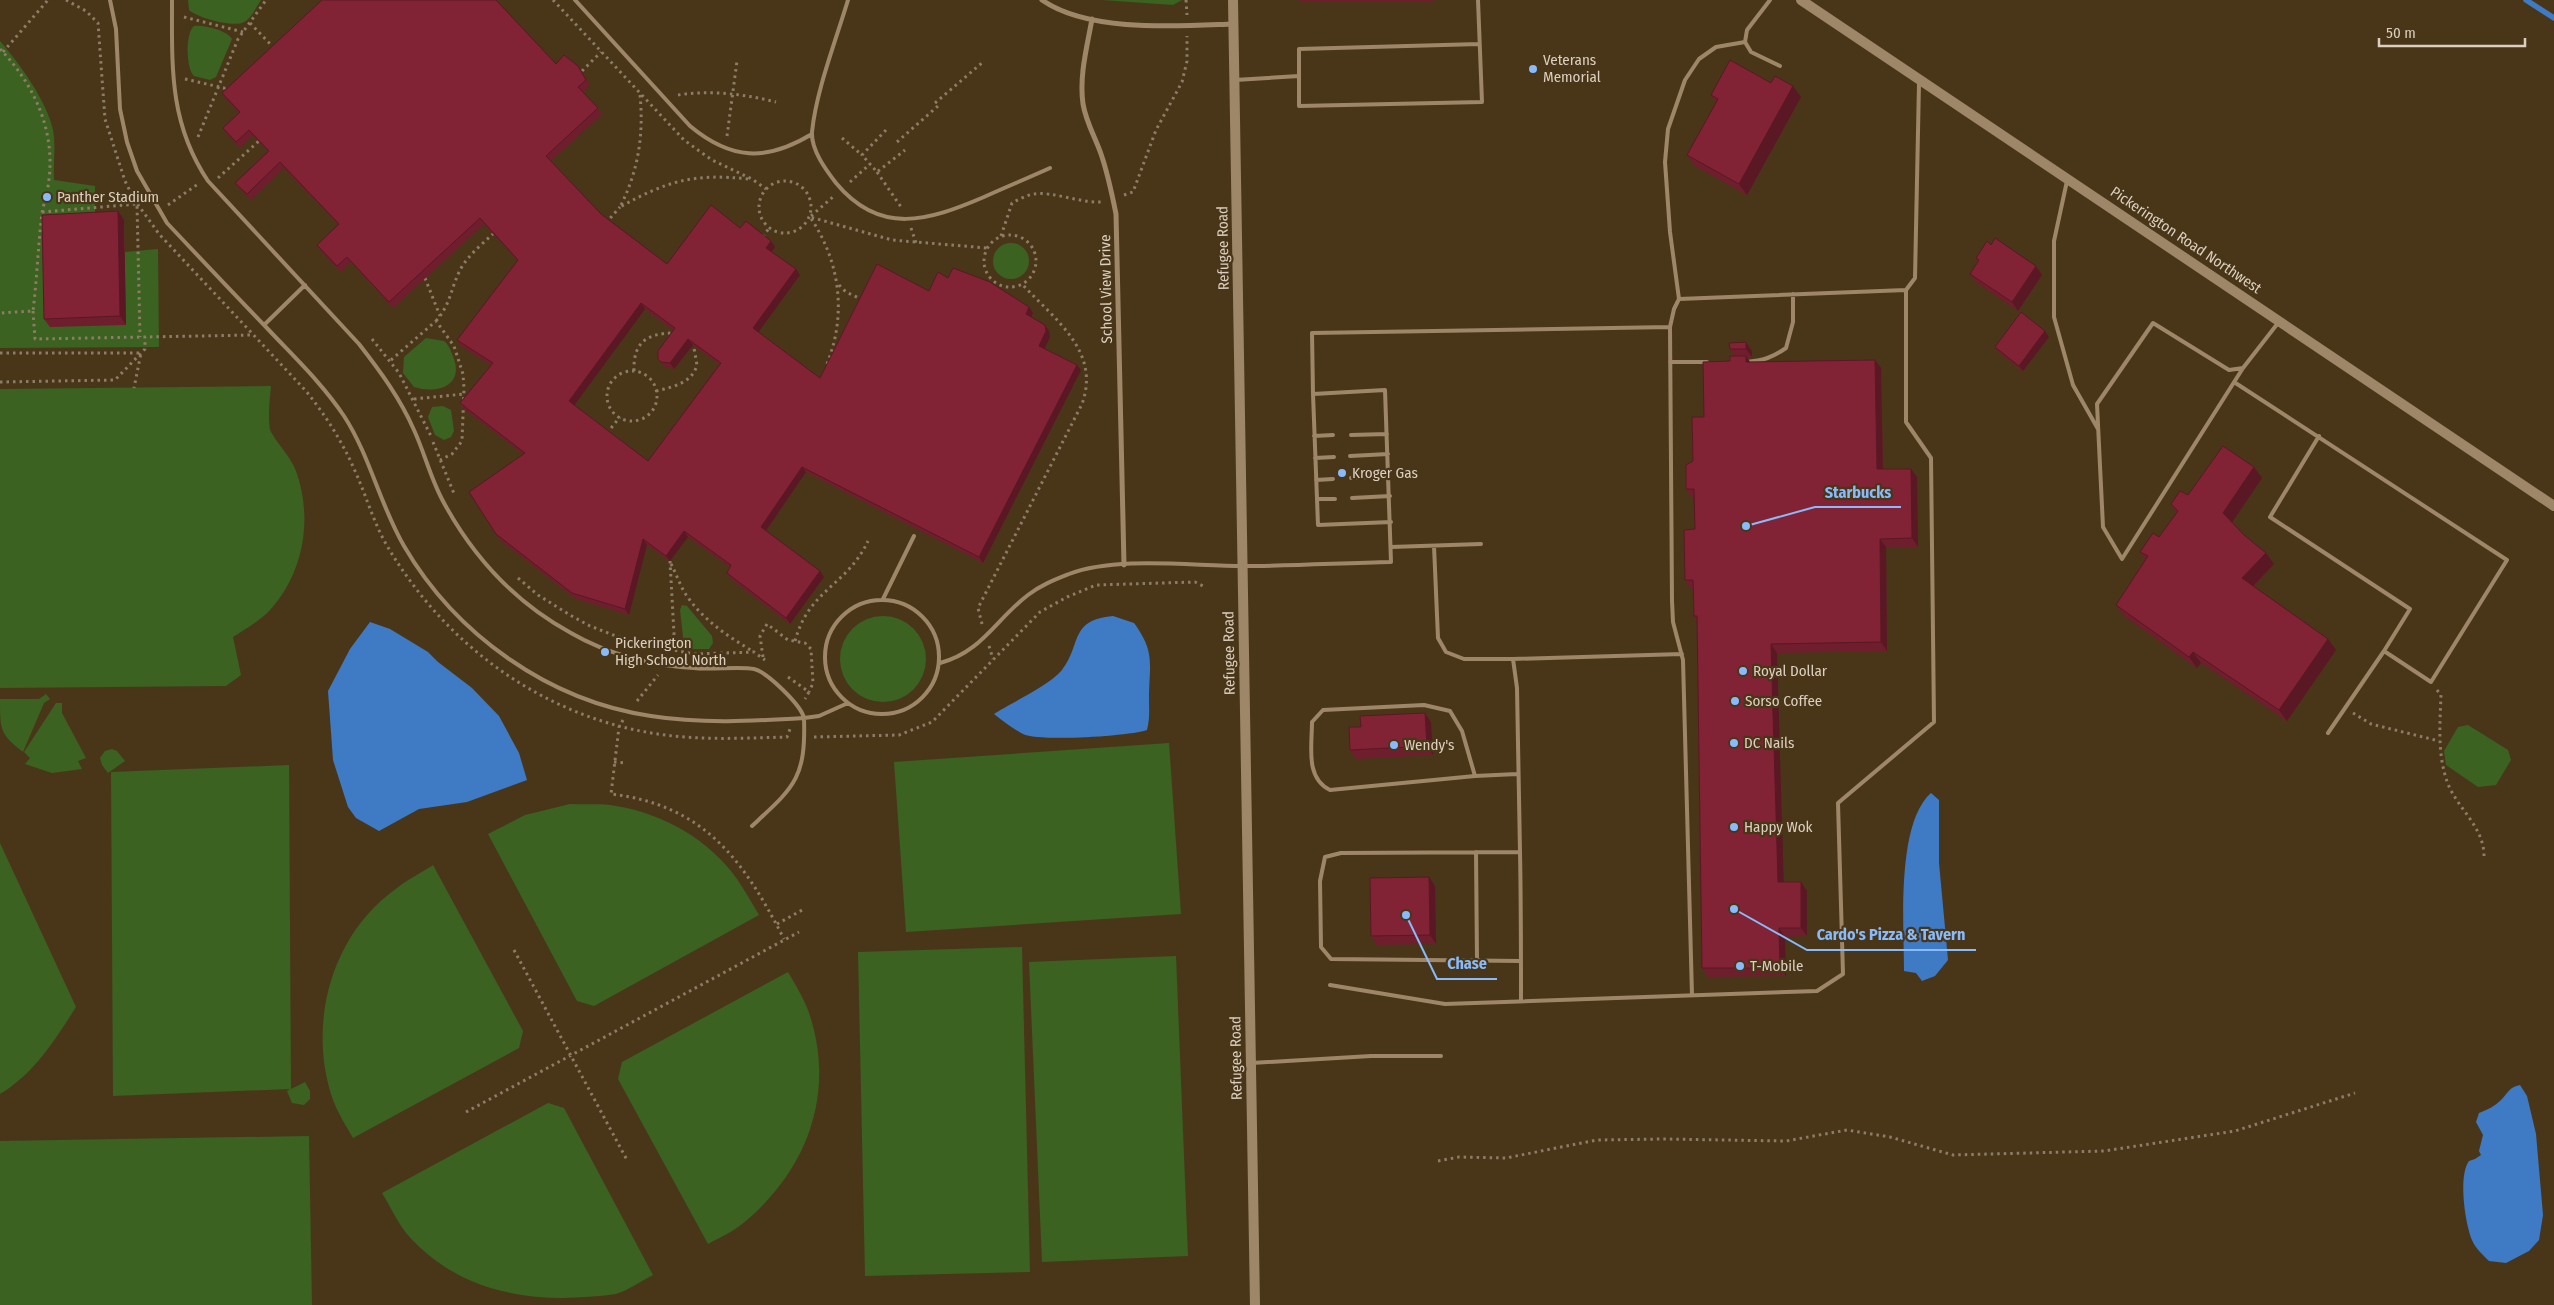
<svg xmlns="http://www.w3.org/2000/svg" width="2554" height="1305" viewBox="0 0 2554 1305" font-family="'Fira Sans Condensed',sans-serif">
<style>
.green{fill:#3b6220}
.water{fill:#3f7bc4}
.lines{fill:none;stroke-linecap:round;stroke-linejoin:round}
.stream{stroke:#3f7bc4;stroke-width:5.5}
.path{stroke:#8d7d66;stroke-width:3;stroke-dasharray:2.5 4;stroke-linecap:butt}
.lane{stroke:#9e8769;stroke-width:4}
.street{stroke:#9e8769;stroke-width:5}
.secondary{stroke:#9e8769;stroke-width:10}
.wall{fill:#6f1e2d;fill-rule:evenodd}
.shaded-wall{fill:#5a1824}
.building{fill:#812334;stroke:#5a1824;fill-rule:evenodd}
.poi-dot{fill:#87bbfb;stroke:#493619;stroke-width:2}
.labels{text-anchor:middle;stroke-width:4.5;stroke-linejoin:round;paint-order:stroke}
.poi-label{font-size:15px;fill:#dccfbf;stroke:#493619;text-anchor:start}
.street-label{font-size:15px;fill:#dccfbf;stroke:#493619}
.leader{fill:none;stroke:#87bbfb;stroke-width:2}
.callout-dot{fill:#87bbfb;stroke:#493619;stroke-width:2}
.callout-label{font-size:16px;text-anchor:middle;font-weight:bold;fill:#87bbfb;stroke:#493619;stroke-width:4.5;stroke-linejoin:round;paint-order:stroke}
</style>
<rect width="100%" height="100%" fill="#493619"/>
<path class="green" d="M188,0H261C256,7 252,18 244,22C234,28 198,18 189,10Z
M1102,0H1182L1173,5Z
M194,26C204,25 226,30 232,39L216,77L210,80L194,76C186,69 185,33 194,26Z
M0,41C19,63 47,101 53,130C56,145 53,164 54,180L95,186V221L124,220L125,252L158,249L159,347L0,348Z
M993 261a18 18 0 1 1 36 0a18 18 0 1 1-36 0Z
M426,338L444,341C448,344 450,349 452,354C466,384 440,395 414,387L403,373L404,357Z
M271,386C270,397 267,424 271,432C279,446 290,456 296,471C313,518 304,573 270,610C260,621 245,629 233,637L241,675L226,686L0,688V389Z
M443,406L451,410L454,431L451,437L444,440L435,435L428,417L432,407Z
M682,605L687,606L712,636L713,643L709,649H689L684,645L680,610Z
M840 659a43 43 0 1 1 86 0a43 43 0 1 1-86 0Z
M46,694L50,699L44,703L23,752C0,734 0,730 0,699H39Z
M56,703H62V713L86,758L78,761L82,769L52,773L25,764L30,758L24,752Z
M2468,725L2508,750L2511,760L2496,785L2478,787L2446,765L2444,751L2458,727Z
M1169,743L1181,914L906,932L894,762Z
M112,749L117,751L125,761L108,773L102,765L100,758L105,751Z
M289,765L291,1089L305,1082L310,1091V1099L304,1105L292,1103L287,1091L290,1089L113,1096L111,772Z
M570,804C585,805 601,803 616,806C662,813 710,840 737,879C745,891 752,903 759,915L594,1006L577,1001L488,834L525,815Z
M0,843L76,1007C55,1040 34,1074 0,1094Z
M433,865L523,1031L519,1048L353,1138C346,1126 338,1113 333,1100C307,1026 330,935 397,888C408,879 421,873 433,865Z
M1022,947L1030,1272L865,1276L858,952Z
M1176,956L1188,1256L1042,1262L1029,962Z
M788,972C795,984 803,997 808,1010C836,1089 810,1166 747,1220C736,1230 721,1237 708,1244L618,1079L622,1062Z
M548,1103L564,1108L653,1275C641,1281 629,1290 616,1294C536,1305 460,1295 406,1233C397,1221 390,1206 382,1193Z
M309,1136L312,1305H0V1141Z"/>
<path class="water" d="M1113,616L1134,623C1156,653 1149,665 1149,698C1149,710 1150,718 1147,730C1130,736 1039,742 1023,734C1013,729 1003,721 994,714C1011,703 1050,685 1062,670C1082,644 1069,620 1113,616Z
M370,622L390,629L428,652L438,662L472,688L499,716L519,753L527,780L467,802L419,809L379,831L356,818L348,807L333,760L328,691L350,649Z
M1931,793L1939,800V863L1948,960L1935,976L1922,981L1916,973L1904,971C1904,925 1896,824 1931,793Z
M2520,1085L2527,1096L2536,1134L2543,1215L2539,1240L2529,1251L2506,1263L2489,1261C2483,1255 2475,1248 2472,1240C2465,1223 2458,1176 2469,1161L2475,1159L2481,1155L2479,1151L2483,1135L2476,1122L2479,1113C2487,1110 2495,1106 2501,1100C2508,1093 2509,1087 2520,1085Z"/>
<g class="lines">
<path class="stream" d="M2526,0L2554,18"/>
<path class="path" d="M66,0L86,11L98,23L105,119L125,181L134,199L159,234L306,391C326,416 342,441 355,471C366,495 373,521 386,544C447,649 551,723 673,736C711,740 749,738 787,737L790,729
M553,0L684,140L712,160L752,179L766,189
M1186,0L1187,15
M184,17L243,32
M250,23L275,49
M0,49C34,84 55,130 49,179C48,191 44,202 42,213C38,246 37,279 33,311L0,313
M3,52L48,0
M582,71L601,52
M185,79L224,88L228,93
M640,95C644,135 638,172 620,207C667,181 694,173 748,179
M678,95C710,90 744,94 776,102
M935,103L983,62
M886,130L862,155L877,172L905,150
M727,136L737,61
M198,137L238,39L266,0
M842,138L862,155
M897,142L938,106
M877,172L901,207
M218,178L260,140
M759 207a26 26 0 1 1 52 0a26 26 0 1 1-52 0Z
M850,182L870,164
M1124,195L1133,192L1156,130L1182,82L1187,61V36
M168,205L198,184
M42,212L137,204L140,337
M811,216L834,196
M606,223L620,207
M911,228L916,243
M984 261a26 26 0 1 1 52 0a26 26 0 1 1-52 0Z
M1001,236L1012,203C1019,199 1027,195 1034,194C1052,191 1079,203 1102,202
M763,237L769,228
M425,278L440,316
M839,285L846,292L863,300
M33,311L35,339L253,335
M436,321C452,303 451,284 463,265C471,253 483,243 493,234
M372,339L399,373L431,436
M0,353H141L134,388
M391,360L436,321L454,346L463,374L464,389L462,441L452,454L440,460
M827,364C847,314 840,261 810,217L892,240L987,248
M634,371C633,342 647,333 675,333
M607 396a25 25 0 1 1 50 0a25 25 0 1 1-50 0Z
M0,382L115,380L145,349V337
M656,391C673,387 692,383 697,365L694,348
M414,399L464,394
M607,433L620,417
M433,442L455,496
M670,561L675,652
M671,564C677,575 681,589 689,599C706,622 729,637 754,652
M518,578L538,595L570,615L590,626L634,643L695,654L754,652L765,660
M982,624L978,608L1082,404C1101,351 1055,320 1022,284
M795,641C809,589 847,586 868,541
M989,646L993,659
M763,657L760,636L767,624L788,640L805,643L811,649L813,683L809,692
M788,677L809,692L805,699
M2437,690L2441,695C2440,725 2437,755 2448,784C2458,809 2484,827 2484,856
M637,701L658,675
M2353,713L2371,724L2439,741
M623,720L619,727L611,794C705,805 744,861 784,939
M814,737L899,735L932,722L1040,612L1067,597L1096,585L1195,582L1203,586
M614,762L625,763
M777,924L804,909
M514,950L627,1160
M466,1112L799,932
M1438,1161L1459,1157L1506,1158L1597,1140L1663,1139L1786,1141L1847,1130L1890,1137L1953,1155L2104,1151L2235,1131L2355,1093"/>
<path class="lane" d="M110,0L116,29L120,109L127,142L137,171L167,223C200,258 233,293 266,327C293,356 322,383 344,416C370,456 380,505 404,546C456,635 549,701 651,716C701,724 753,721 804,718C801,705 767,672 754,669C741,666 710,670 694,668C653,666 607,654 571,633C516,603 474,558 444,503C431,480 425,454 414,430C400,398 380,371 359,344L208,181C169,123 172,67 172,0
M575,0L690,126C731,160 766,162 812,134
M848,0C836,40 816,91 812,132C811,150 826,170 836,183C880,236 928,221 984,197C1006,187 1028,178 1050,168
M1478,0L1482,102L1299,106V49L1479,44
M1770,0L1747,30L1745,42L1751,52L1780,66
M1235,80L1299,76
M2067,181L2054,241V317L2073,385L2098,429
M1679,299L1906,290L1915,278L1919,83
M264,325L305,285
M1670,362H1707
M1746,362C1763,361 1773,357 1786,348L1793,322V294
M2243,368L2229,370L2153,323L2097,404L2103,527L2122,559L2243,368L2278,323
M2234,382L2507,560L2431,682L2384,651L2328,733
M1313,394L1318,525L1391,522
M1351,435L1387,434
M1314,436L1333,435
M2319,436L2270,517L2410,609L2384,651
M1350,456L1388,454
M1315,458L1334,457
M1351,478L1389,476
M1316,480L1333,479
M1352,498L1390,496
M1317,499H1335
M1434,546L1438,638L1446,652L1464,659H1513L1517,688L1520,852
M1391,547L1481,544
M883,599L914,536
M825 657a57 57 0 1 1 114 0a57 57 0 1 1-114 0Z
M1513,659L1682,654
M940,663C982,652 996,619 1028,595C1041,585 1054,580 1069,574C1117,556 1191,566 1243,566C1292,566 1342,563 1391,562L1385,390L1313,394L1312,333L1670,327
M1475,776L1462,731L1450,711L1424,705L1323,710L1312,722C1312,746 1305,778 1330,790L1475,776L1517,774
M752,826C794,787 806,779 804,718L819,716L848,703
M1476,852L1477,960
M1521,961L1331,959L1321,947L1320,881L1325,857L1341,853L1520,852C1521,902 1521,951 1521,1001
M1330,985L1445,1004L1817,991L1843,974L1838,803L1934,722L1931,458L1906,422V290
M1692,995L1683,660L1673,622L1672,601L1670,327L1674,309L1679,299L1670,232L1665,162L1668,129L1685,80L1699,59L1716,47L1745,42
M1251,1063L1371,1056H1441"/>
<path class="street" d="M1042,0C1089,33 1179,26 1233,24
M1092,19C1087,47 1079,76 1083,104C1086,122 1095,137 1101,154C1108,174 1112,194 1116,214L1124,565"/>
<path class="secondary" d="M1233,0L1255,1305
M1801,0L2554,506"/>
</g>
<path class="wall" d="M1299,0H1433V1H1300Z
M556,64L582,71L590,85L583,92L598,108L602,114L551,161L601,214L667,264L740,228L771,241L775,247L772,252L800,275L758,332L820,378L929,291L948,278L1029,307L1033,313L1031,317L1049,331L1050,337L1044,348L1081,370L983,563L806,472L766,531L824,577L790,624L731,579L727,573L730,567L688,537L670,561L647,545L629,615L576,599L500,540L496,534L523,454L464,409L460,403L491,365L461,346L457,340L518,260L484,224L393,308L351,262L341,272L321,251L317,245L338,224L284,168L251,200L240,188L235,183L268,151L253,135L240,148L227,134L223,128L239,113L226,99L222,93ZM645,309L673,330L658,359L665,367L674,369L693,345L719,364L648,461L574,405Z
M1771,83L1801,97L1747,195L1695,166L1687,155L1716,102L1711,95Z
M118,211L124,220L126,325L50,327L44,319Z
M1991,245L2036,266L2042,275L2018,311L1976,282L1970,274L1978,262L1976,258Z
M2049,337L2023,371L1999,353L1995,347Z
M1729,343L1752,351V357H1747L1750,362L1881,368L1883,469H1911L1917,477L1918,547H1886L1887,651L1777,653L1783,882H1801L1807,891V936L1785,937L1786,976L1708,977L1702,968L1697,621L1694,616L1693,589H1691L1685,580L1695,529L1694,498H1692L1686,489L1704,417L1730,361L1735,356L1730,349Z
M2254,467L2262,478L2232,522L2244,535L2266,553L2274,564L2254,586L2328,639L2336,650L2287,721L2201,663L2197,668L2124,616L2116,605L2145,559L2140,552L2159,537L2177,513L2171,504Z
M1431,722L1433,755L1356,759L1350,750Z
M1429,877L1435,886L1436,944L1377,945L1371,936Z"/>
<path class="shaded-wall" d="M1793,86L1801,97L1747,195L1739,184Z
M118,211L124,220L126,325L120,316Z
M771,241L775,247L770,254L766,248Z
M2036,266L2042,275L2018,311L2012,302Z
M796,269L800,275L757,334L753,328Z
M641,303L645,309L573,407L569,401Z
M1029,307L1033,313L1030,320L1026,314Z
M1045,325L1049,331L1050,337L1043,352L1039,346Z
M2045,331L2049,337L2023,371L2019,366Z
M688,339L693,345L674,369L670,363Z
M1746,342L1752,351V357L1746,349Z
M1746,356L1752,365L1746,362Z
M1875,360L1881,368L1883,478L1877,469Z
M1077,365L1081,370L983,563L979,557Z
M802,467L806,472L765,532L761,527Z
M2254,467L2262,478L2231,524L2223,513Z
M1911,469L1917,477L1918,547L1912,538Z
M684,531L688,537L670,561L666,556Z
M643,539L647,545L629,615L625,609Z
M1880,539L1886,547L1887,651L1881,642Z
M2266,553L2274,564L2250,589L2242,578Z
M820,571L824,577L790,624L786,618Z
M2328,639L2336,650L2287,721L2279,710Z
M1771,644L1777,653L1784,891L1778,882Z
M2193,652L2201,663L2197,668L2189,657Z
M1425,713L1431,722L1433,755L1427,746Z
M1429,877L1435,886L1436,944L1430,935Z
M1801,882L1807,891V936L1801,928Z
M1779,928L1785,937L1786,976L1780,968Z"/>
<path class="building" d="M322,0H496L556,64L564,55L578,66L586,80L578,87L598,108L546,156L601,214L667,264L711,205L740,228L746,221L771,241L766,248L796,269L753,328L820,378L877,264L929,291L938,272L948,278L953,268L990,282L1029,307L1026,314L1045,325L1046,331L1039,346L1077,365L979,557L802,467L761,527L820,571L786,618L727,573L731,565L684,531L666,556L643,539L625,609L572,593L496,534L469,492L525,453L460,403L493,363L457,340L518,260L480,218L389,302L347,257L337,266L317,245L339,224L280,162L247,194L235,183L269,151L249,130L236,142L223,128L240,112L222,93ZM641,303L675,328L658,351V359L661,362L670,363L688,339L721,363L648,461L569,401Z
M1730,60L1771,83L1775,76L1793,86L1739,184L1687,155L1718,99L1711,95Z
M118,211L120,316L44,319L42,215Z
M1995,238L2036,266L2012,302L1970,274L1979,260L1976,258L1987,241L1991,245Z
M2021,312L2045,331L2019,366L1995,347Z
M1746,342V349H1730L1729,343Z
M1730,356H1746V362L1875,360L1877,469H1911L1912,538L1880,539L1881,642L1771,644L1778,882H1801V928H1779L1780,968H1702L1697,616H1694L1693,580H1685L1684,530L1695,529L1694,489H1686V465L1693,461L1692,417H1704L1703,362L1730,361Z
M2223,446L2254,467L2223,513L2244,535L2266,553L2242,578L2328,639L2279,710L2193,652L2189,657L2116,605L2148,556L2140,552L2153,533L2159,537L2178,511L2171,504L2180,491L2188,495Z
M1425,713L1427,746L1350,750L1349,727H1361L1360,716Z
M1429,877L1430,935L1371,936L1370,878Z"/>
<g class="poi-dot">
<circle cx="1533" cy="69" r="5"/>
<circle cx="47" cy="197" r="5"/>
<circle cx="1342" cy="473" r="5"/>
<circle cx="605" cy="652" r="5"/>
<circle cx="1743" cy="671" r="5"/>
<circle cx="1735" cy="701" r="5"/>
<circle cx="1734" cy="743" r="5"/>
<circle cx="1394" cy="745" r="5"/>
<circle cx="1734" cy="827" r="5"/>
<circle cx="1740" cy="966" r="5"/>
</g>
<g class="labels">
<g class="poi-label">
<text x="1543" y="65">Veterans<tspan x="1543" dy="17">Memorial</tspan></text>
<text x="57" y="202">Panther Stadium</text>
<text x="1352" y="478">Kroger Gas</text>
<text x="615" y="648">Pickerington<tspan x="615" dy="17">High School North</tspan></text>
<text x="1753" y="676">Royal Dollar</text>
<text x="1745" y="706">Sorso Coffee</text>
<text x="1744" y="748">DC Nails</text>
<text x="1404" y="750">Wendy's</text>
<text x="1744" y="832">Happy Wok</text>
<text x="1750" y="971">T-Mobile</text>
</g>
<g class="street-label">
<text transform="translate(2186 240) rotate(34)" y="5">Pickerington Road Northwest</text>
<text transform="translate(1223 248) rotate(-91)" y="5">Refugee Road</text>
<text transform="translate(1106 289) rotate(-91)" y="5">School View Drive</text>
<text transform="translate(1229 653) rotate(-91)" y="5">Refugee Road</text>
<text transform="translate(1236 1058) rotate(-91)" y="5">Refugee Road</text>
</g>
</g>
<path class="leader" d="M1746 526L1815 507H1901M1734 909L1807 950H1976M1406 915L1437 979H1497"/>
<g class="callout-dot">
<circle cx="1746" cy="526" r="5"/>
<circle cx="1734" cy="909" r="5"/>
<circle cx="1406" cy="915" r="5"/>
</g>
<g class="callout-label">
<text x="1858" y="498">Starbucks</text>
<text x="1891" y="940">Cardo's Pizza &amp; Tavern</text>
<text x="1467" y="969">Chase</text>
</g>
<path d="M2379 38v8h146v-8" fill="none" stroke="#dccfbf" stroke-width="2.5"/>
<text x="2386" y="38" font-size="15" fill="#dccfbf" stroke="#493619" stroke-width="4" paint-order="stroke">50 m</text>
</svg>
